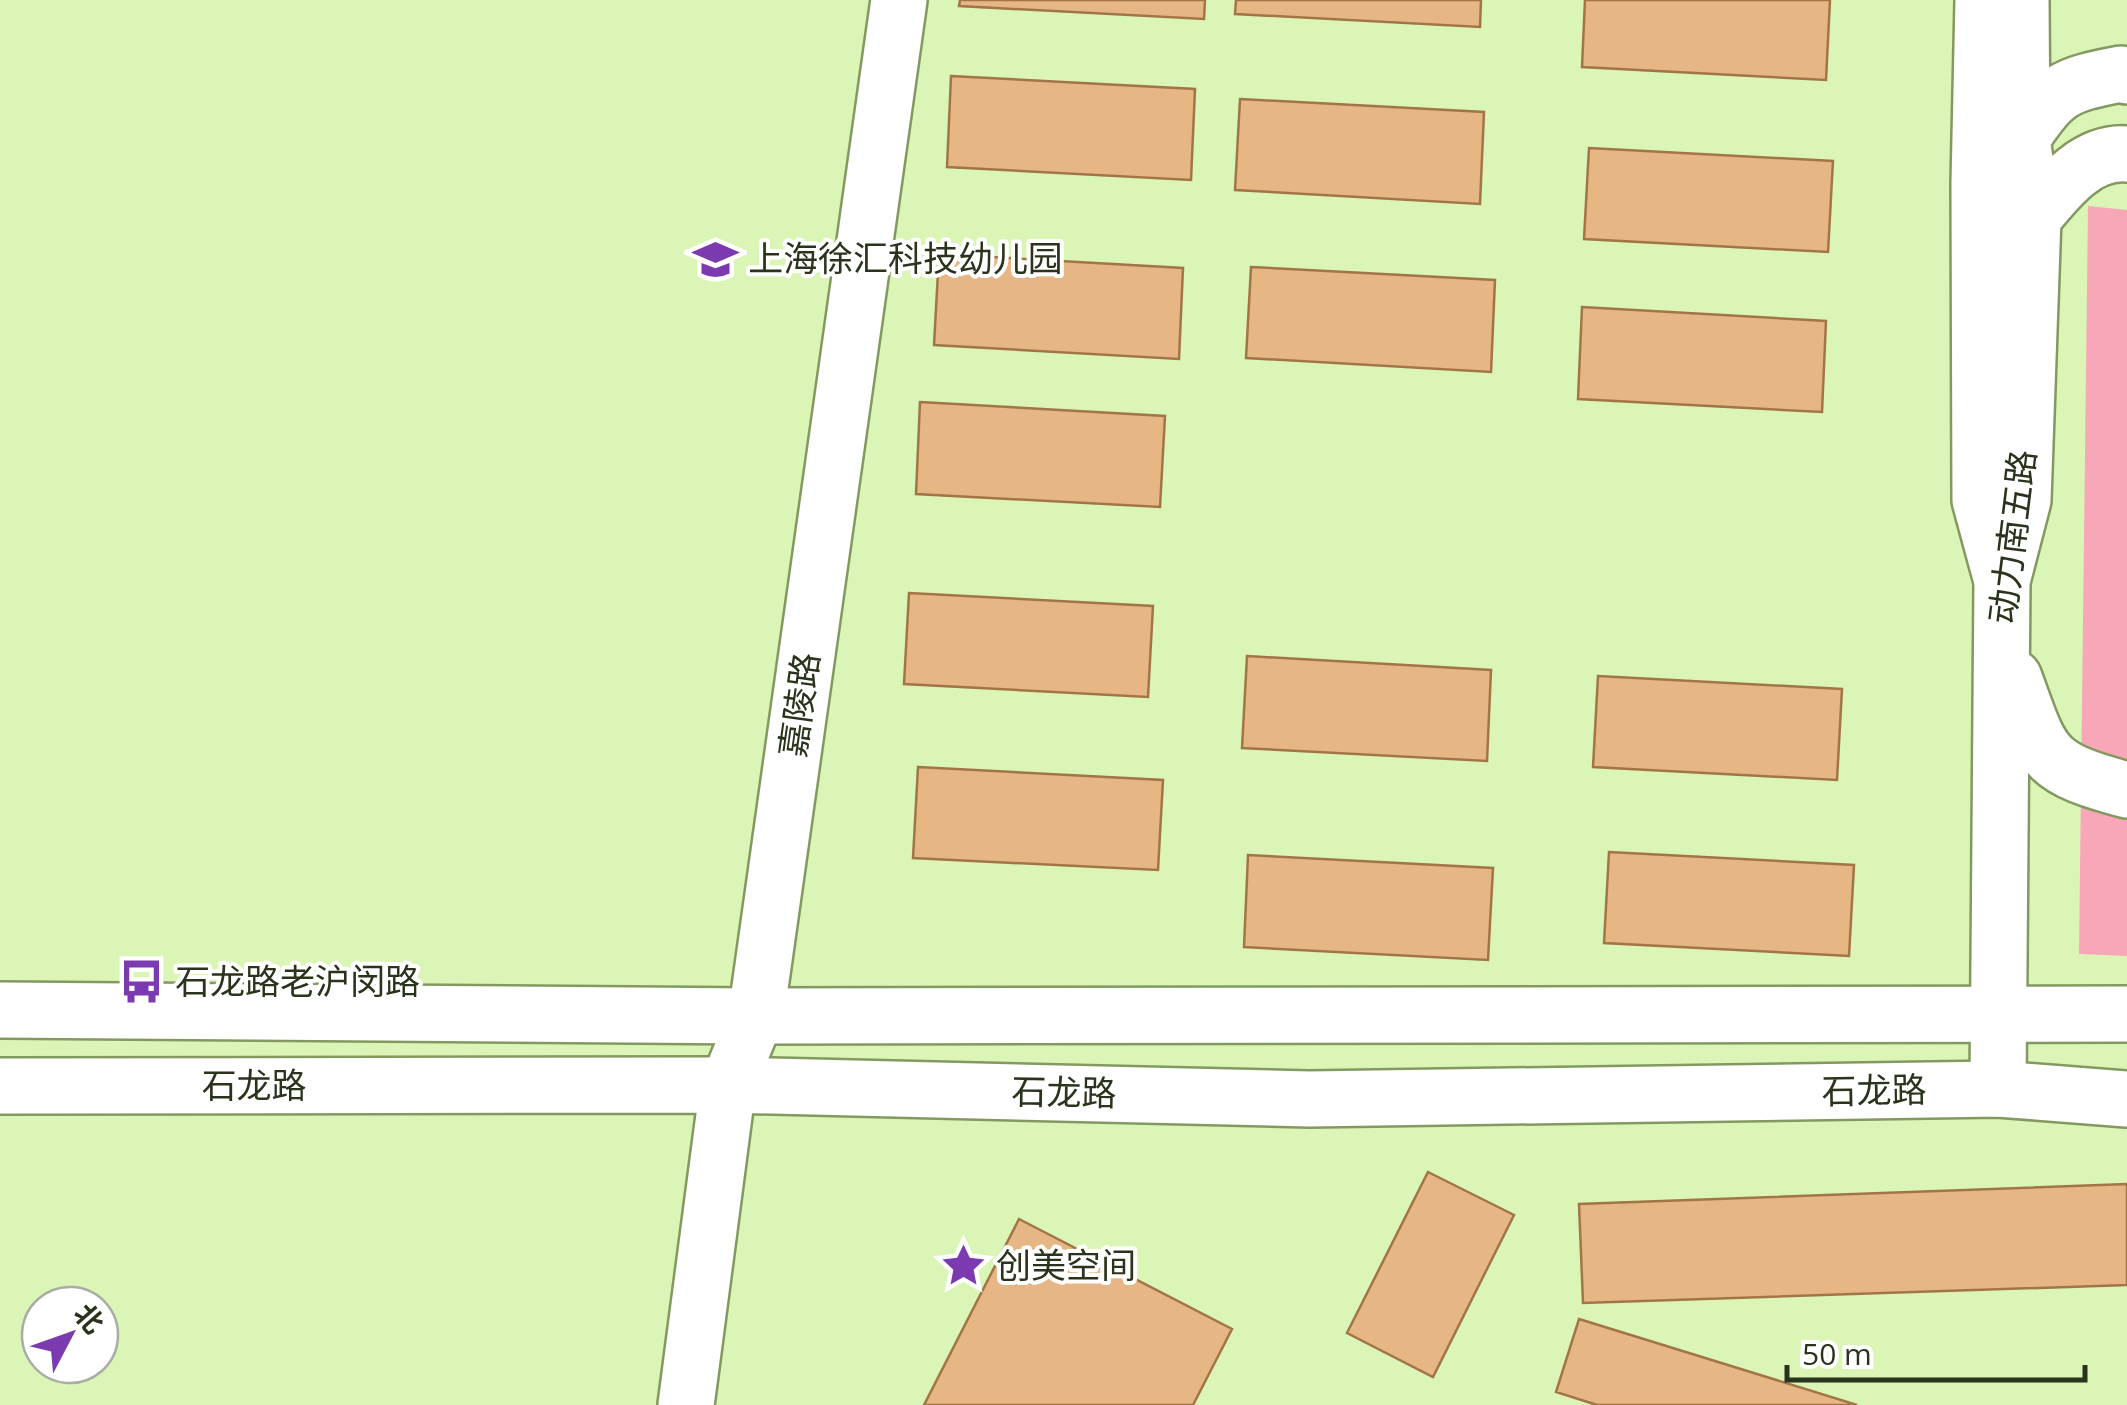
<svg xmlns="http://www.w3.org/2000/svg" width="2127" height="1405" viewBox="0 0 2127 1405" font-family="'Open Sans','Noto Sans SC',sans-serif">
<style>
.green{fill:#f7a7b7}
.building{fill:#e6b685;stroke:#a27547;stroke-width:2.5}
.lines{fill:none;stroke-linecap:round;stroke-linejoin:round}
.minor-casing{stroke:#839960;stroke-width:60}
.major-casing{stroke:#839960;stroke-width:60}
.minor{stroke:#fff;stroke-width:55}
.major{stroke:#fff;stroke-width:55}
.labels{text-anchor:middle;stroke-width:8;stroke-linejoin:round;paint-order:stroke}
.poi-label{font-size:35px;fill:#2a331c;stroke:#fff;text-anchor:start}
.street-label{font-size:35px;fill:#2a331c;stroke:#fff}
</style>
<rect width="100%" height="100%" fill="#dbf5b7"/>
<path class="green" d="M2088,206L2127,210V956L2079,954Z"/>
<path class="building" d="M960,0H1205L1204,19L959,6Z
M1236,0H1481L1480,27L1235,14Z
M1585,0H1830L1826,80L1582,67Z
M951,76L1195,89L1191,180L947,167Z
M1240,99L1484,112L1480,204L1235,190Z
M1589,148L1833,161L1828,252L1584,239Z
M939,254L1183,268L1179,359L934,345Z
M1251,267L1495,280L1491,372L1246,358Z
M1582,307L1826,321L1822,412L1578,399Z
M920,402L1165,416L1160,507L916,494Z
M909,593L1153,606L1148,697L904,684Z
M1247,656L1491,670L1487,761L1242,748Z
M1598,676L1842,689L1837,780L1593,767Z
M918,767L1163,780L1158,870L913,858Z
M1609,852L1854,865L1849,956L1604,943Z
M1248,855L1493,868L1488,960L1244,947Z
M1428,1172L1514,1215L1433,1377L1347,1333Z
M2127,1184V1285L1583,1303L1579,1204Z
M1019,1219L1232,1329L1193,1405H924Z
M1579,1319L1857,1405H1597L1556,1392Z"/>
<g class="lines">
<defs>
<path id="minor" d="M2022,138C2055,89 2063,85 2121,74L2127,76
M2033,218C2057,189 2085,151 2127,154
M2014,678C2043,758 2041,767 2127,790
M1998,1089L2002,581L2023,500L2033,218L2022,138L2021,0
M686,1405L728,1085L756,1016L899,0"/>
<path id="major" d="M1983,0L1979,183L1980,500L2002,581
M0,1010L756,1016L2127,1014
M0,1086L728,1085L1309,1099L1998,1089L2127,1099"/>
</defs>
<use href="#minor" class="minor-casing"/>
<use href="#major" class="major-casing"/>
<use href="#minor" class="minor"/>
<use href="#major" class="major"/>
</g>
<defs>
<symbol id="school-bare" viewBox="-9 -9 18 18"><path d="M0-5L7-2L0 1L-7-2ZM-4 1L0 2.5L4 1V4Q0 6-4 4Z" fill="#7b3aaf" stroke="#fff" stroke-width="2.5" paint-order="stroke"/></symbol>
<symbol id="bus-bare" viewBox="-9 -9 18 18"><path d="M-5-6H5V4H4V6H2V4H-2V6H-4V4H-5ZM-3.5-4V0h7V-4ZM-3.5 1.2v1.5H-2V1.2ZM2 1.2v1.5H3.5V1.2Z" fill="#7b3aaf" stroke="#fff" stroke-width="2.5" paint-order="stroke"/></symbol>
<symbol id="sight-bare" viewBox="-9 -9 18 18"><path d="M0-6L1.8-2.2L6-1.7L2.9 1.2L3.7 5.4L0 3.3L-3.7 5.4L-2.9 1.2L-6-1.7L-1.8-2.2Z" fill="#7b3aaf" stroke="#fff" stroke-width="2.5" paint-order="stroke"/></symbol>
</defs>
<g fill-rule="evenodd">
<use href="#school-bare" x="684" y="228" width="63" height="63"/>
<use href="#bus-bare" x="110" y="950" width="63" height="63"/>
<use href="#sight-bare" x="932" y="1234" width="63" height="63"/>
</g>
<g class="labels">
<g class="poi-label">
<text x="748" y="271">上海徐汇科技幼儿园</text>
<text x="175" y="994">石龙路老沪闵路</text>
<text x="996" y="1278">创美空间</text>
</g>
<g class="street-label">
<text transform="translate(2013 537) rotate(-83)" y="12">动力南五路</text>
<text transform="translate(800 705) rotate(-82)" y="12">嘉陵路</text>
<text x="254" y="1098">石龙路</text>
<text transform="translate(1874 1091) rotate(-1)" y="12">石龙路</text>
<text transform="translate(1064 1093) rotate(1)" y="12">石龙路</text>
</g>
</g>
<g transform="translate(70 1335) rotate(49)"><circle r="48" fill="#ffffff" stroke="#aaada4" stroke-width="2.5"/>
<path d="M0-8L18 38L0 25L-18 38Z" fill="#7b3aaf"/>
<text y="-15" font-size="28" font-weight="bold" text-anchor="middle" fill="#2a331c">北</text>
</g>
<path d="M1787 1365v15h298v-15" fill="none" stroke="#2a331c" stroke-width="5"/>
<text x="1802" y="1365" font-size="30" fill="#2a331c" stroke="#ffffff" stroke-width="8" paint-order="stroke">50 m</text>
</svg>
